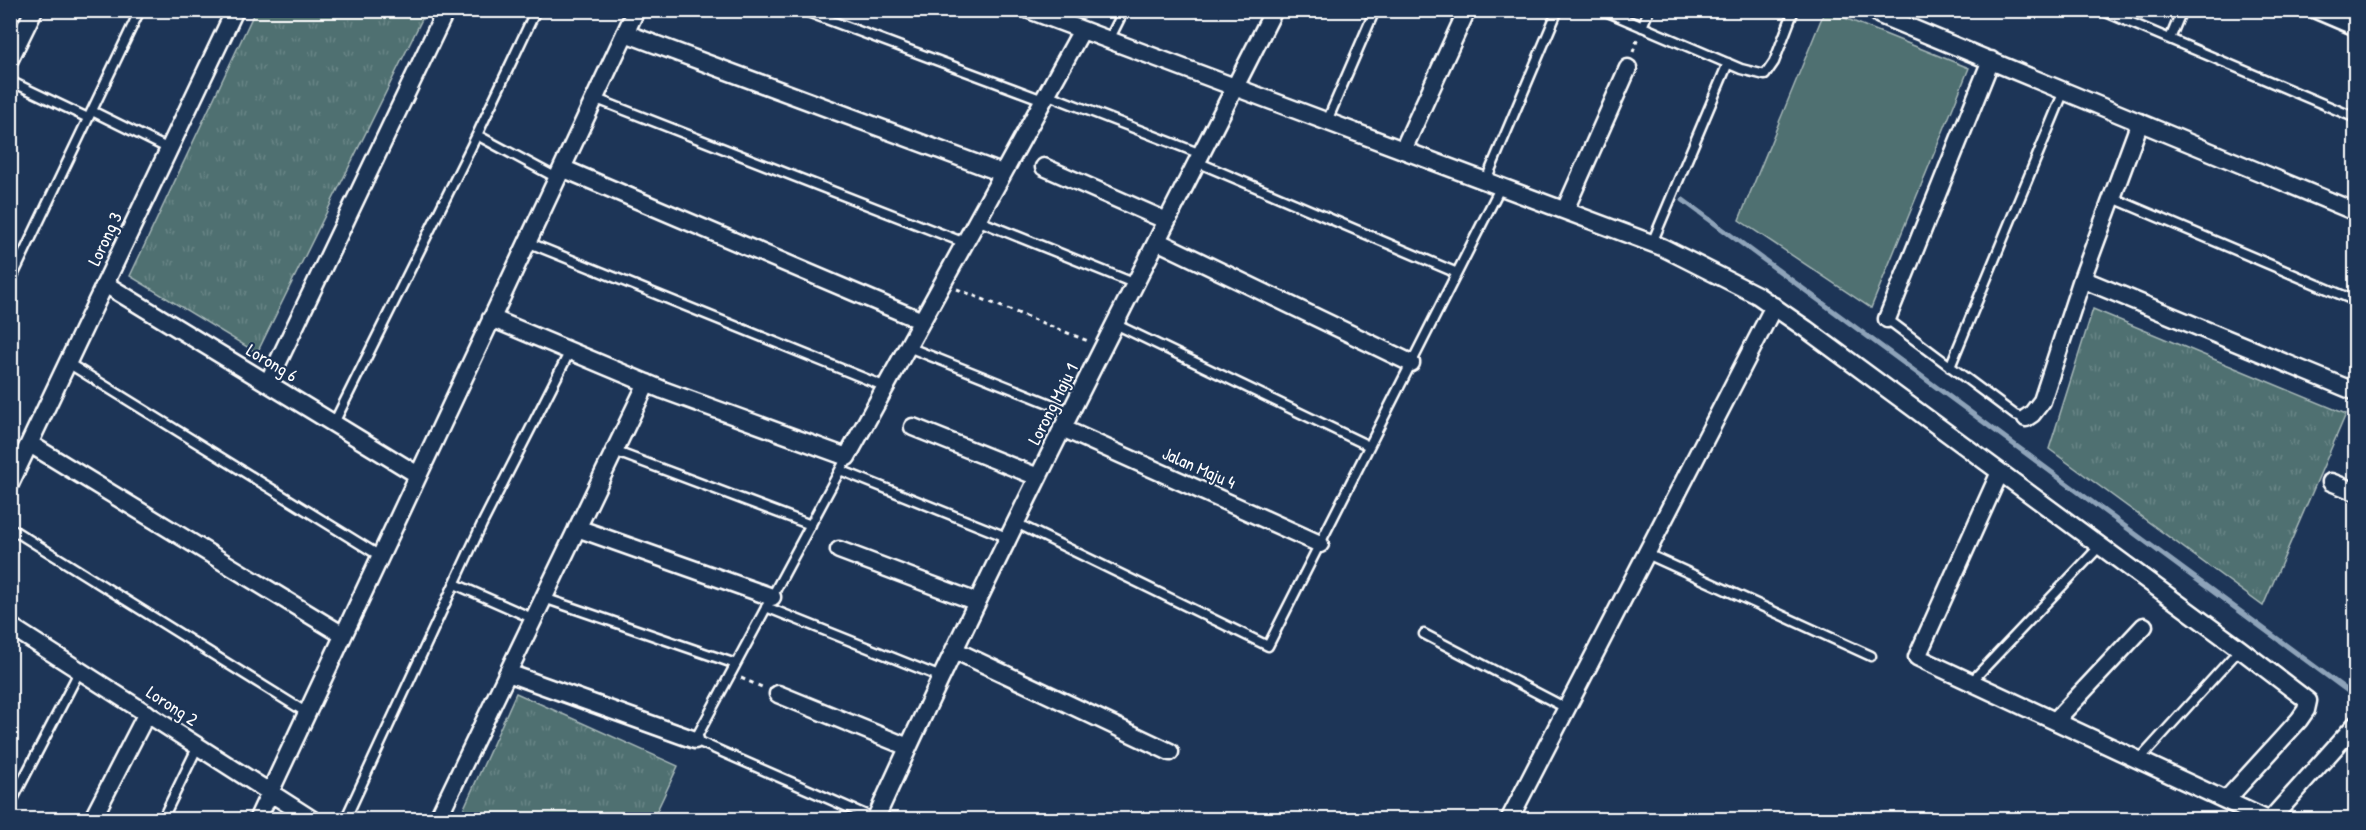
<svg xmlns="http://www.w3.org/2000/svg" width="2366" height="830" viewBox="0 0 2366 830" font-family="'Patrick Hand',sans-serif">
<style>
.green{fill:#4f7071;stroke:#a7b8b8;stroke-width:1.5}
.park{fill:url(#park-tufts);stroke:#a7b8b8;stroke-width:1.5}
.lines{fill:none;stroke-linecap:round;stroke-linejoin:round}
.stream{stroke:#8ea3b9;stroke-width:5}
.service-casing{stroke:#fff;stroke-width:13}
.minor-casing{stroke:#fff;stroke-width:21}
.path{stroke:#fff;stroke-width:3;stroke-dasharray:4.5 4.5;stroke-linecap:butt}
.service{stroke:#1d3557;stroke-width:8}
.minor{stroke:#1d3557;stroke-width:16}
.labels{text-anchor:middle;stroke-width:4.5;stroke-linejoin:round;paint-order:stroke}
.street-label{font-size:18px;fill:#fff;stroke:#1d3557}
</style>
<defs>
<pattern id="park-tufts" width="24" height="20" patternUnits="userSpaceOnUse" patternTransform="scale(1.5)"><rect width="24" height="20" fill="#4f7071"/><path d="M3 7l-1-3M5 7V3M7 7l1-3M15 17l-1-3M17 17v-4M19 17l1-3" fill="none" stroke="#698586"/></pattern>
</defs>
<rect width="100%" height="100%" fill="#1d3557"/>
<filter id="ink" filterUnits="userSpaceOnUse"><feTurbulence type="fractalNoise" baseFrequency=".0167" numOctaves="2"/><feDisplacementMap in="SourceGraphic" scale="12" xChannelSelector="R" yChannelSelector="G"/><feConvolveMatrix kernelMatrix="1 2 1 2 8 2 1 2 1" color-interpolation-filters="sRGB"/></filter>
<g filter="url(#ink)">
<path class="green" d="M1825,10L1969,68L1871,308L1739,220Z"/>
<path class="park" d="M255,11H426L257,353L130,276Z
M2093,309L2346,414L2263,606L2049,449Z
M516,693L678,766L653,819H459Z"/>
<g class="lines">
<path class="stream" d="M1683,200L2356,697"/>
<defs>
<path id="service" d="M802,10L1043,100
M1603,10L1741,69L1765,75L1774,62L1794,10
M2101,10L2356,118
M1642,27L1649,10
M2170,39L2182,10
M1109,40L1124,10
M10,81L88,118
M1046,94L1201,154
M594,98L965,243
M92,111L169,149
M1327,121L1375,10
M477,135L557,178
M1197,162L1457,273
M1486,180L1558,10
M2113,198L2356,301
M977,220L1136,284
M527,242L886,387
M1652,243L1728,63
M10,282L140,10
M1887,319L2015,415L2026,418
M1115,324L1369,446
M908,347L1071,412
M68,363L380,556
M1950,367L2064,91
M334,423L477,135L536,10
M614,451L811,525
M847,457L695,740L875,819
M840,470L1009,538
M1016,523L1268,646L1501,186
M10,528L307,713
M1645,553L1871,656
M455,584L534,619
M544,598L736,664
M766,607L941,677
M1424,634L1566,708
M1971,682L2101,545
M2139,760L2240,649
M10,805L80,670
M162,820L198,746
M345,820L482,524L570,351"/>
<path id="minor" d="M1029,10L1662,247L1757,295L1806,329L2240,649L2308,701L2306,710L2299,720L2226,800
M1875,10L1880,15L2356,212
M2316,10L2356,27
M625,33L1002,173
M10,59L34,10
M1403,150L1467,10
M1044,167L1167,221
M562,168L922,321
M1565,210L1628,68
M1157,241L1411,363
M2082,279L2356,392
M105,284L418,475
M491,318L663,390L847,457L1082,30
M1887,319L1991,60
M268,383L446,10
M2026,418L2032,414L2042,401L2082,279L2140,122
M913,427L1038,477
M1062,428L1320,544
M30,444L343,635
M2000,472L1917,657L2268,820
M2331,482L2356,492
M10,484L235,10
M577,528L772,597
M839,550L977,602
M10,626L313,820
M954,650L1170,752
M508,673L695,740
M778,694L908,747
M2055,721L2144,626
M92,820L147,713
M257,820L636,10
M437,820L647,383
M875,820C999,546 1138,279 1274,10
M1509,820L1774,306
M2270,820L2356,724"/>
</defs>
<use href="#service" class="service-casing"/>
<use href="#minor" class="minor-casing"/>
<path class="path" d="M1633,52L1638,38
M957,289L1088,341
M741,678L762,687"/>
<use href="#service" class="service"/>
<use href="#minor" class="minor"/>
</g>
</g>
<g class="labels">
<g class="street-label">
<text transform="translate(105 239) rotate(-65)" y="6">Lorong 3</text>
<text transform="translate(272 363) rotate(31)" y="6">Lorong 6</text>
<text transform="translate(1053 404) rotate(-63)" y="6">Lorong Maju 1</text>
<text transform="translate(1199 468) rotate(24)" y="6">Jalan Maju 4</text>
<text transform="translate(172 706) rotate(33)" y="6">Lorong 2</text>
</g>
</g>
<rect width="2366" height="830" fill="none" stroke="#1d3557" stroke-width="36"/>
<rect x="18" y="18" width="2330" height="794" fill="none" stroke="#fff" stroke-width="2" filter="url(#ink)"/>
</svg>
